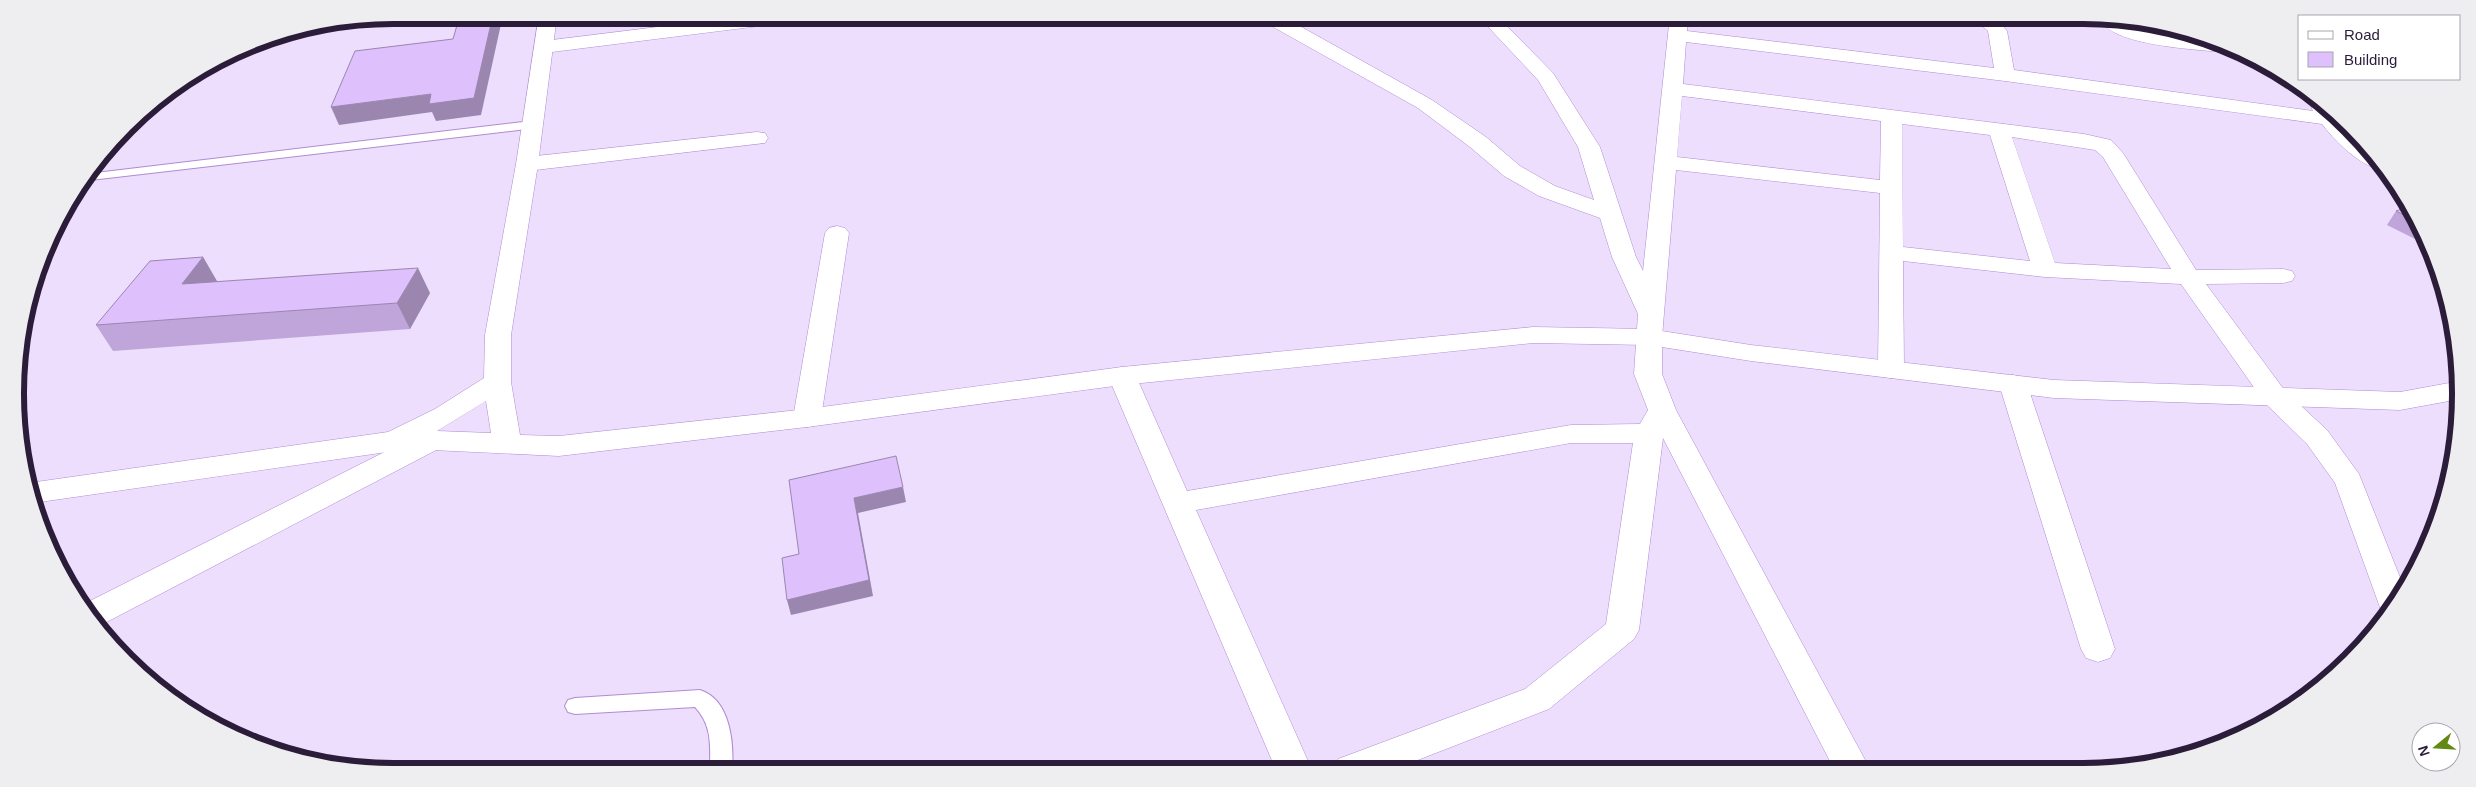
<svg xmlns="http://www.w3.org/2000/svg" width="2476" height="787" viewBox="0 0 2476 787" font-family="Arial,sans-serif">
<style>
.lines{fill:none;stroke-linecap:round;stroke-linejoin:round}
.service-casing{stroke:#b08bd3;stroke-width:2}
.minor-casing{stroke:#b08bd3;stroke-width:1}
.tertiary-casing{stroke:#b08bd3;stroke-width:1}
.service{fill:#fff;fill-rule:evenodd}
.minor{fill:#fff;fill-rule:evenodd}
.tertiary{fill:#fff;fill-rule:evenodd}
.wall{fill:#bfa5d9}
.shaded-wall{fill:#9b86b0}
.building{fill:#dec0fc;stroke:#9b86b0}
.rim{fill:none;stroke:#2b1c39;stroke-width:6}
</style>
<rect width="100%" height="100%" fill="#eddefd"/>
<g class="lines">
<defs>
<path id="service" d="M532,121L538,125L536,128L82,181L87,174Z
M700,690C731,700 734,744 732,771H710C710,747 713,726 695,707L575,714L568,712L565,706L568,700L575,698Z"/>
<path id="minor" d="M755,15H808L806,19L799,21L544,53L537,51L534,47L537,43L544,41Z
M1257,15H1280L1432,100L1486,137L1520,166L1555,186L1594,200L1578,147L1538,80L1477,15H1496L1553,73L1600,147L1636,257L1643,271L1670,15H1688L1687,31L1994,68L1988,31L1970,15H1994L2007,31L2014,70L2313,111L2310,104L2317,99L2363,142L2384,168C2365,172 2333,139 2322,124L2005,81L1686,42L1683,84L2084,134L2111,140L2123,153L2196,270L2283,269L2292,271L2295,276L2292,281L2283,283L2206,284L2285,391L2327,430L2359,474L2405,590L2386,614L2382,613L2335,483L2307,444L2265,403L2181,284L2045,277L1903,261L1904,370L1901,376L1891,378L1881,376L1878,370L1880,193L1676,170L1662,337V374L1676,410L1870,769H1834L1663,438L1639,630L1634,639L1549,709L1392,770H1333L1338,759L1525,689L1606,624L1633,443H1571L1196,510L1312,770H1276L1108,376L1112,370L1122,367L1132,370L1136,376L1187,491L1571,425L1640,424L1648,410L1634,374L1638,314L1612,257L1600,218L1539,196L1504,176L1470,147L1418,108L1259,19ZM1682,96L1881,121L1880,180L1677,157ZM1902,124L1990,135L2030,261L1903,247ZM2012,137L2095,150L2103,157L2171,269L2055,263Z
M2101,17L2119,19L2137,30L2209,38L2241,51L2234,53C2208,50 2104,47 2101,17Z
M757,132L765,133L768,138L765,143L527,171L519,169L516,164L519,159L527,157Z
M837,226L845,228L849,233L821,418L817,425L807,427L797,425L793,418L825,233L829,228Z
M2013,375L2023,378L2027,384L2115,649L2110,658L2098,662L2086,658L2081,649L1999,384L2003,378Z
M432,430L442,433L446,440L442,447L101,625L97,626L80,606L422,433Z"/>
<path id="tertiary" d="M539,15H557L538,164L511,335V382L520,435L559,436L807,409L1122,367L1533,327L1649,329L1751,345L2054,380L2400,392L2460,381V399L2400,410L2054,398L1751,361L1649,345L1533,343L1122,385L807,427L559,456L432,450L394,451L33,503L27,483H29L388,432L435,409L484,378L485,335L516,164ZM486,401L491,433L437,431Z"/>
</defs>
<use href="#service" class="service-casing"/>
<use href="#minor" class="minor-casing"/>
<use href="#tertiary" class="tertiary-casing"/>
<use href="#service" class="service"/>
<use href="#minor" class="minor"/>
<use href="#tertiary" class="tertiary"/>
</g>
<path class="wall" d="M2410,206L2426,236L2417,240L2387,225L2396,211Z
M203,257L217,281L430,293L410,329L113,351L96,325Z"/>
<path class="shaded-wall" d="M493,15H503L481,115L436,121L432,112L339,125L331,107L431,94Z
M2423,231L2426,236L2417,240Z
M203,257L218,283L182,284Z
M418,268L430,293L410,329L397,303Z
M903,487L906,502L858,513L873,596L791,615L787,600L854,498Z"/>
<path class="building" d="M460,15H493L474,98L429,104L431,94L331,107L355,51L453,39Z
M2410,206L2418,222L2396,211Z
M203,257L182,284L418,268L397,303L96,325L150,261Z
M896,456L903,487L854,498L869,580L787,600L782,558L799,554L789,480Z"/>
<path d="M0 0H2476V787H0ZM393 24H2083A369 369 0 0 1 2452 393V394A369 369 0 0 1 2083 763H393A369 369 0 0 1 24 394V393A369 369 0 0 1 393 24Z" fill="#eeedef" fill-rule="evenodd"/>
<path class="rim" d="M393 24H2083A369 369 0 0 1 2452 393V394A369 369 0 0 1 2083 763H393A369 369 0 0 1 24 394V393A369 369 0 0 1 393 24Z"/>
<rect x="2298" y="15" width="162" height="65" fill="#ffffff" stroke="#aaa4b0"/>
<rect x="2308" y="31" width="25" height="8" fill="#ffffff" stroke="#aaa4b0"/>
<text x="2344" y="40" font-size="15" fill="#2b1c39">Road</text>
<rect x="2308" y="52" width="25" height="15" fill="#dec0fc" stroke="#aaa4b0"/>
<text x="2344" y="65" font-size="15" fill="#2b1c39">Building</text>
<g transform="translate(2436 747) rotate(252)"><circle r="24" fill="#ffffff" stroke="#aaa4b0"/>
<path d="M0-4L9 19L0 12L-9 19Z" fill="#628912"/>
<text y="-8" font-size="14" font-weight="bold" text-anchor="middle" fill="#2b1c39">N</text>
</g>
</svg>
